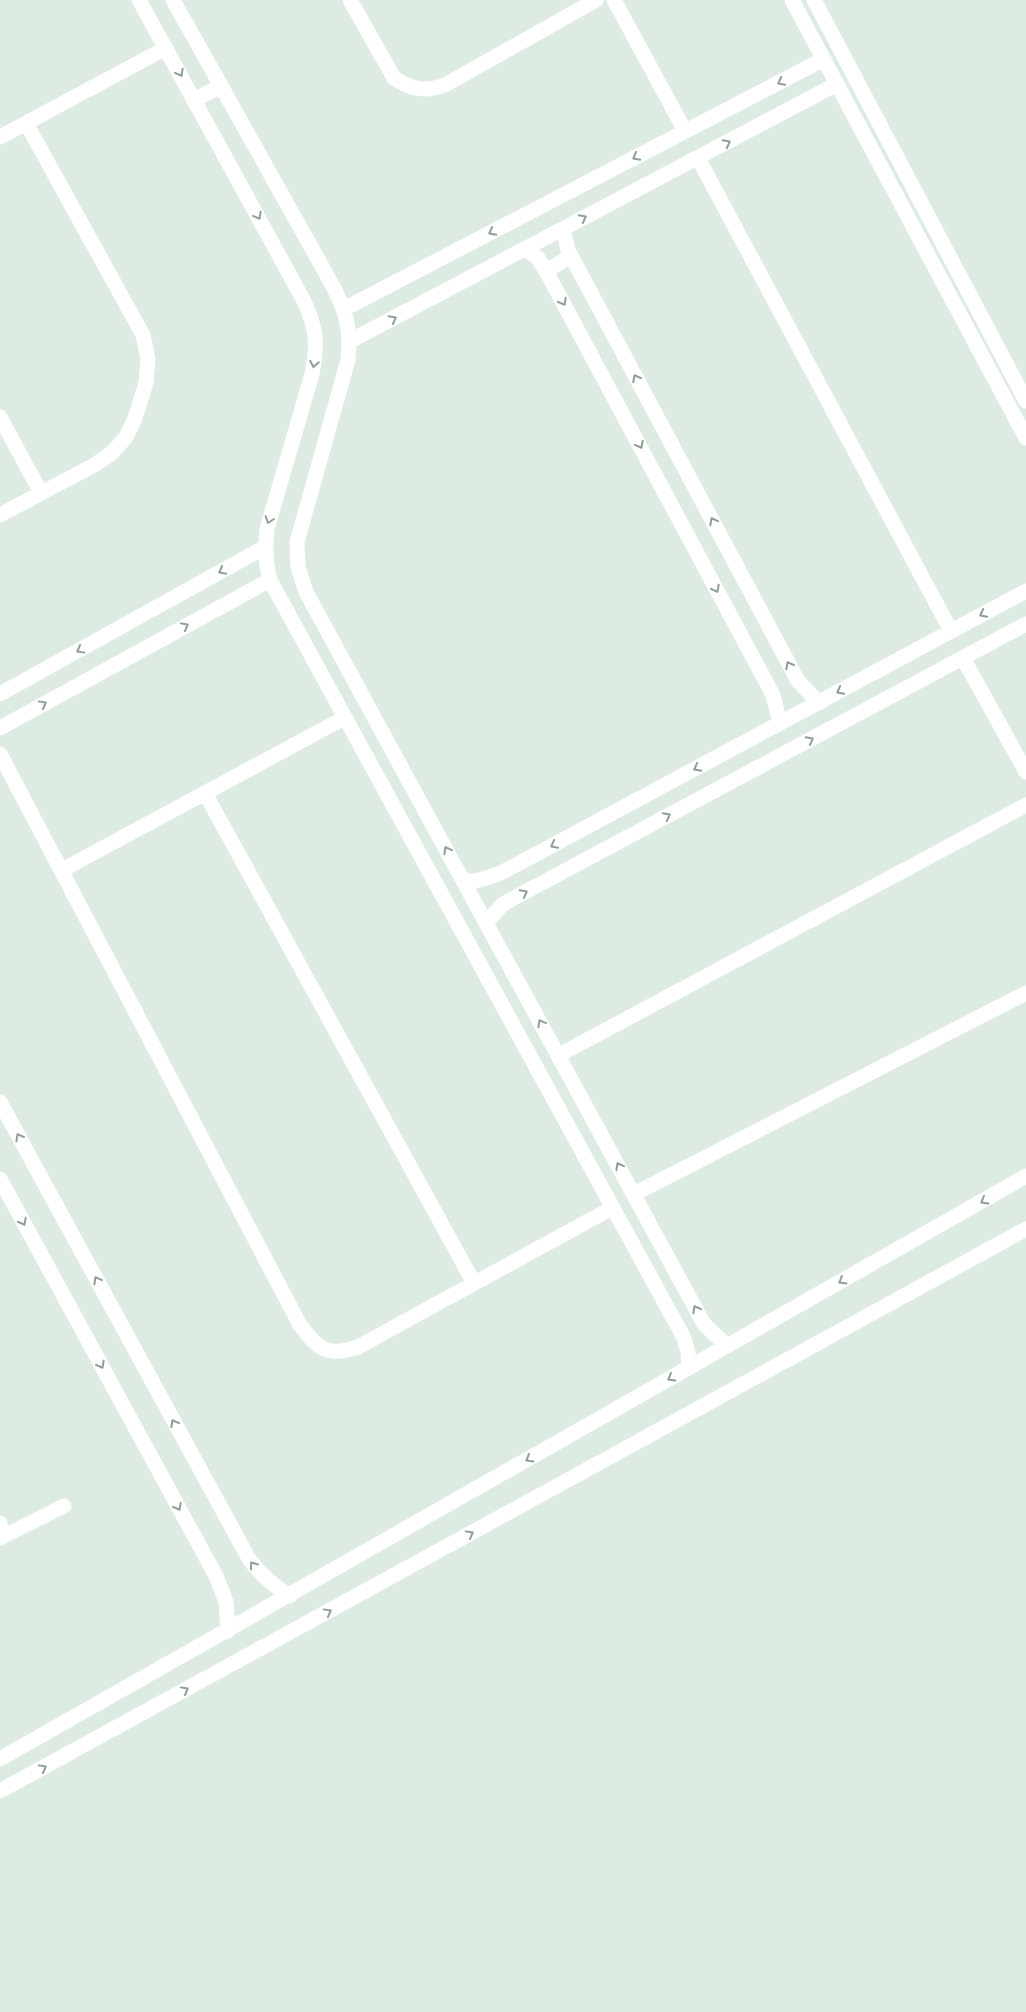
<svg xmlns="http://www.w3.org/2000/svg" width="1026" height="2012" viewBox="0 0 1026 2012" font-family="Barlow,sans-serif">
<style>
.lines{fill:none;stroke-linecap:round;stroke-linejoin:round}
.minor{stroke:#fff;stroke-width:15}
.oneway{stroke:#8e9e98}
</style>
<rect width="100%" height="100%" fill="#ddebe3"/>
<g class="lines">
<path class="minor" d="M139,0L304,301C317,330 318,343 312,374L267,529C265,547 265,562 270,580L684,1338L688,1352L689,1368
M173,0L334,288C347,315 351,330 348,360L297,542L298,567L306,592L704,1324L727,1346
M350,0L394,78C412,90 425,92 445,85L596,0
M614,0L685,131
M792,0L1026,438
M814,0L1026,401
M194,100L221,86
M0,137L166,48
M698,158L951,631
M563,229L568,250L798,681L819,703
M525,249L538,258L546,271L773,695L780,723
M546,271L571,256
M344,309L824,59
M350,341L837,84
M0,417L41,493
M0,515L96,464L113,452L126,437L135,418L146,383L148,359L143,335L26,123
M963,658L1026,772
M0,694L265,547
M0,728L270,580
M0,754L300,1325C319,1350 327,1357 358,1347L612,1208
M205,793L474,1283
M62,870L344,718
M464,881H476L499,874L1026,591
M486,923L502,905L512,899L1026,624
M559,1055L1026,805
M0,1102L249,1559C261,1575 273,1586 290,1596
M0,1179L216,1576L226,1602L228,1631
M634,1194L1026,993
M0,1523V1526
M0,1538L64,1506
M0,1759L1026,1176
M0,1791L1026,1229"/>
</g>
<defs><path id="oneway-chevron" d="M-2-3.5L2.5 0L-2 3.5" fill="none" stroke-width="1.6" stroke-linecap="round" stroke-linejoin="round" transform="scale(1.25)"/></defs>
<g class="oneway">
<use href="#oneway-chevron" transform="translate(180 73) rotate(61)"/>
<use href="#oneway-chevron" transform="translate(781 82) rotate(153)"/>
<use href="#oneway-chevron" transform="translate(727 143) rotate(-28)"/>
<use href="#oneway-chevron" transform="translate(636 157) rotate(152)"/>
<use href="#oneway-chevron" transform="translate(258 216) rotate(61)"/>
<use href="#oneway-chevron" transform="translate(583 218) rotate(-28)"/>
<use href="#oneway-chevron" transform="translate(492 232) rotate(152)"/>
<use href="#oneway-chevron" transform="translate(563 302) rotate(62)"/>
<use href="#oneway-chevron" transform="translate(393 319) rotate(-28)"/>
<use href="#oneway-chevron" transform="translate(314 364) rotate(100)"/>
<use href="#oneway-chevron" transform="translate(636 378) rotate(-118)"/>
<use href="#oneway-chevron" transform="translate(640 445) rotate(62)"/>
<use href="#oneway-chevron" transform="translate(269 520) rotate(108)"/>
<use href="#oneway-chevron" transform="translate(713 521) rotate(-118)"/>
<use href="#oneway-chevron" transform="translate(222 571) rotate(151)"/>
<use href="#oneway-chevron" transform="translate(716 589) rotate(62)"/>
<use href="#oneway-chevron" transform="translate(983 614) rotate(152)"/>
<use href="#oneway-chevron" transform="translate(185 626) rotate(-29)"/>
<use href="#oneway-chevron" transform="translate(80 650) rotate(151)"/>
<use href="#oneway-chevron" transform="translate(789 665) rotate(-118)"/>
<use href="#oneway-chevron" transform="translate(840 691) rotate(152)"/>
<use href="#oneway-chevron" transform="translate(43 704) rotate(-29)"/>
<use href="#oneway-chevron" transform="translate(810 740) rotate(-28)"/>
<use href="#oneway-chevron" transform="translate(697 768) rotate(152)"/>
<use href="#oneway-chevron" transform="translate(667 816) rotate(-28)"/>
<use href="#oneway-chevron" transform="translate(554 845) rotate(152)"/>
<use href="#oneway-chevron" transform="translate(447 850) rotate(-119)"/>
<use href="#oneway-chevron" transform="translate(524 893) rotate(-28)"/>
<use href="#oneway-chevron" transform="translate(541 1023) rotate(-119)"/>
<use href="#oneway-chevron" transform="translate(19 1137) rotate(-119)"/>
<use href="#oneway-chevron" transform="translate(619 1166) rotate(-118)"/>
<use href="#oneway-chevron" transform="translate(984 1201) rotate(150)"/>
<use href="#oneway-chevron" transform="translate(23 1222) rotate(62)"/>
<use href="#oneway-chevron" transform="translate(97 1280) rotate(-119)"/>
<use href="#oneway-chevron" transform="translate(842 1281) rotate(150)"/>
<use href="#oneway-chevron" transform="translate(696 1309) rotate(-118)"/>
<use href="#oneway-chevron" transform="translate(101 1365) rotate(62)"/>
<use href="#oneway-chevron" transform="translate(671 1378) rotate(150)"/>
<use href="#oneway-chevron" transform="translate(174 1423) rotate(-119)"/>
<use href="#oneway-chevron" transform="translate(529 1459) rotate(150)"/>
<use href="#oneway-chevron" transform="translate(178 1507) rotate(62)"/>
<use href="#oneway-chevron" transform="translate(470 1534) rotate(-29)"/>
<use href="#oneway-chevron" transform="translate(253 1565) rotate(-126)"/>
<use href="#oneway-chevron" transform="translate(328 1612) rotate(-29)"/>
<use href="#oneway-chevron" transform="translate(185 1690) rotate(-29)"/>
<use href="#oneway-chevron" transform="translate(43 1768) rotate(-29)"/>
</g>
</svg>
